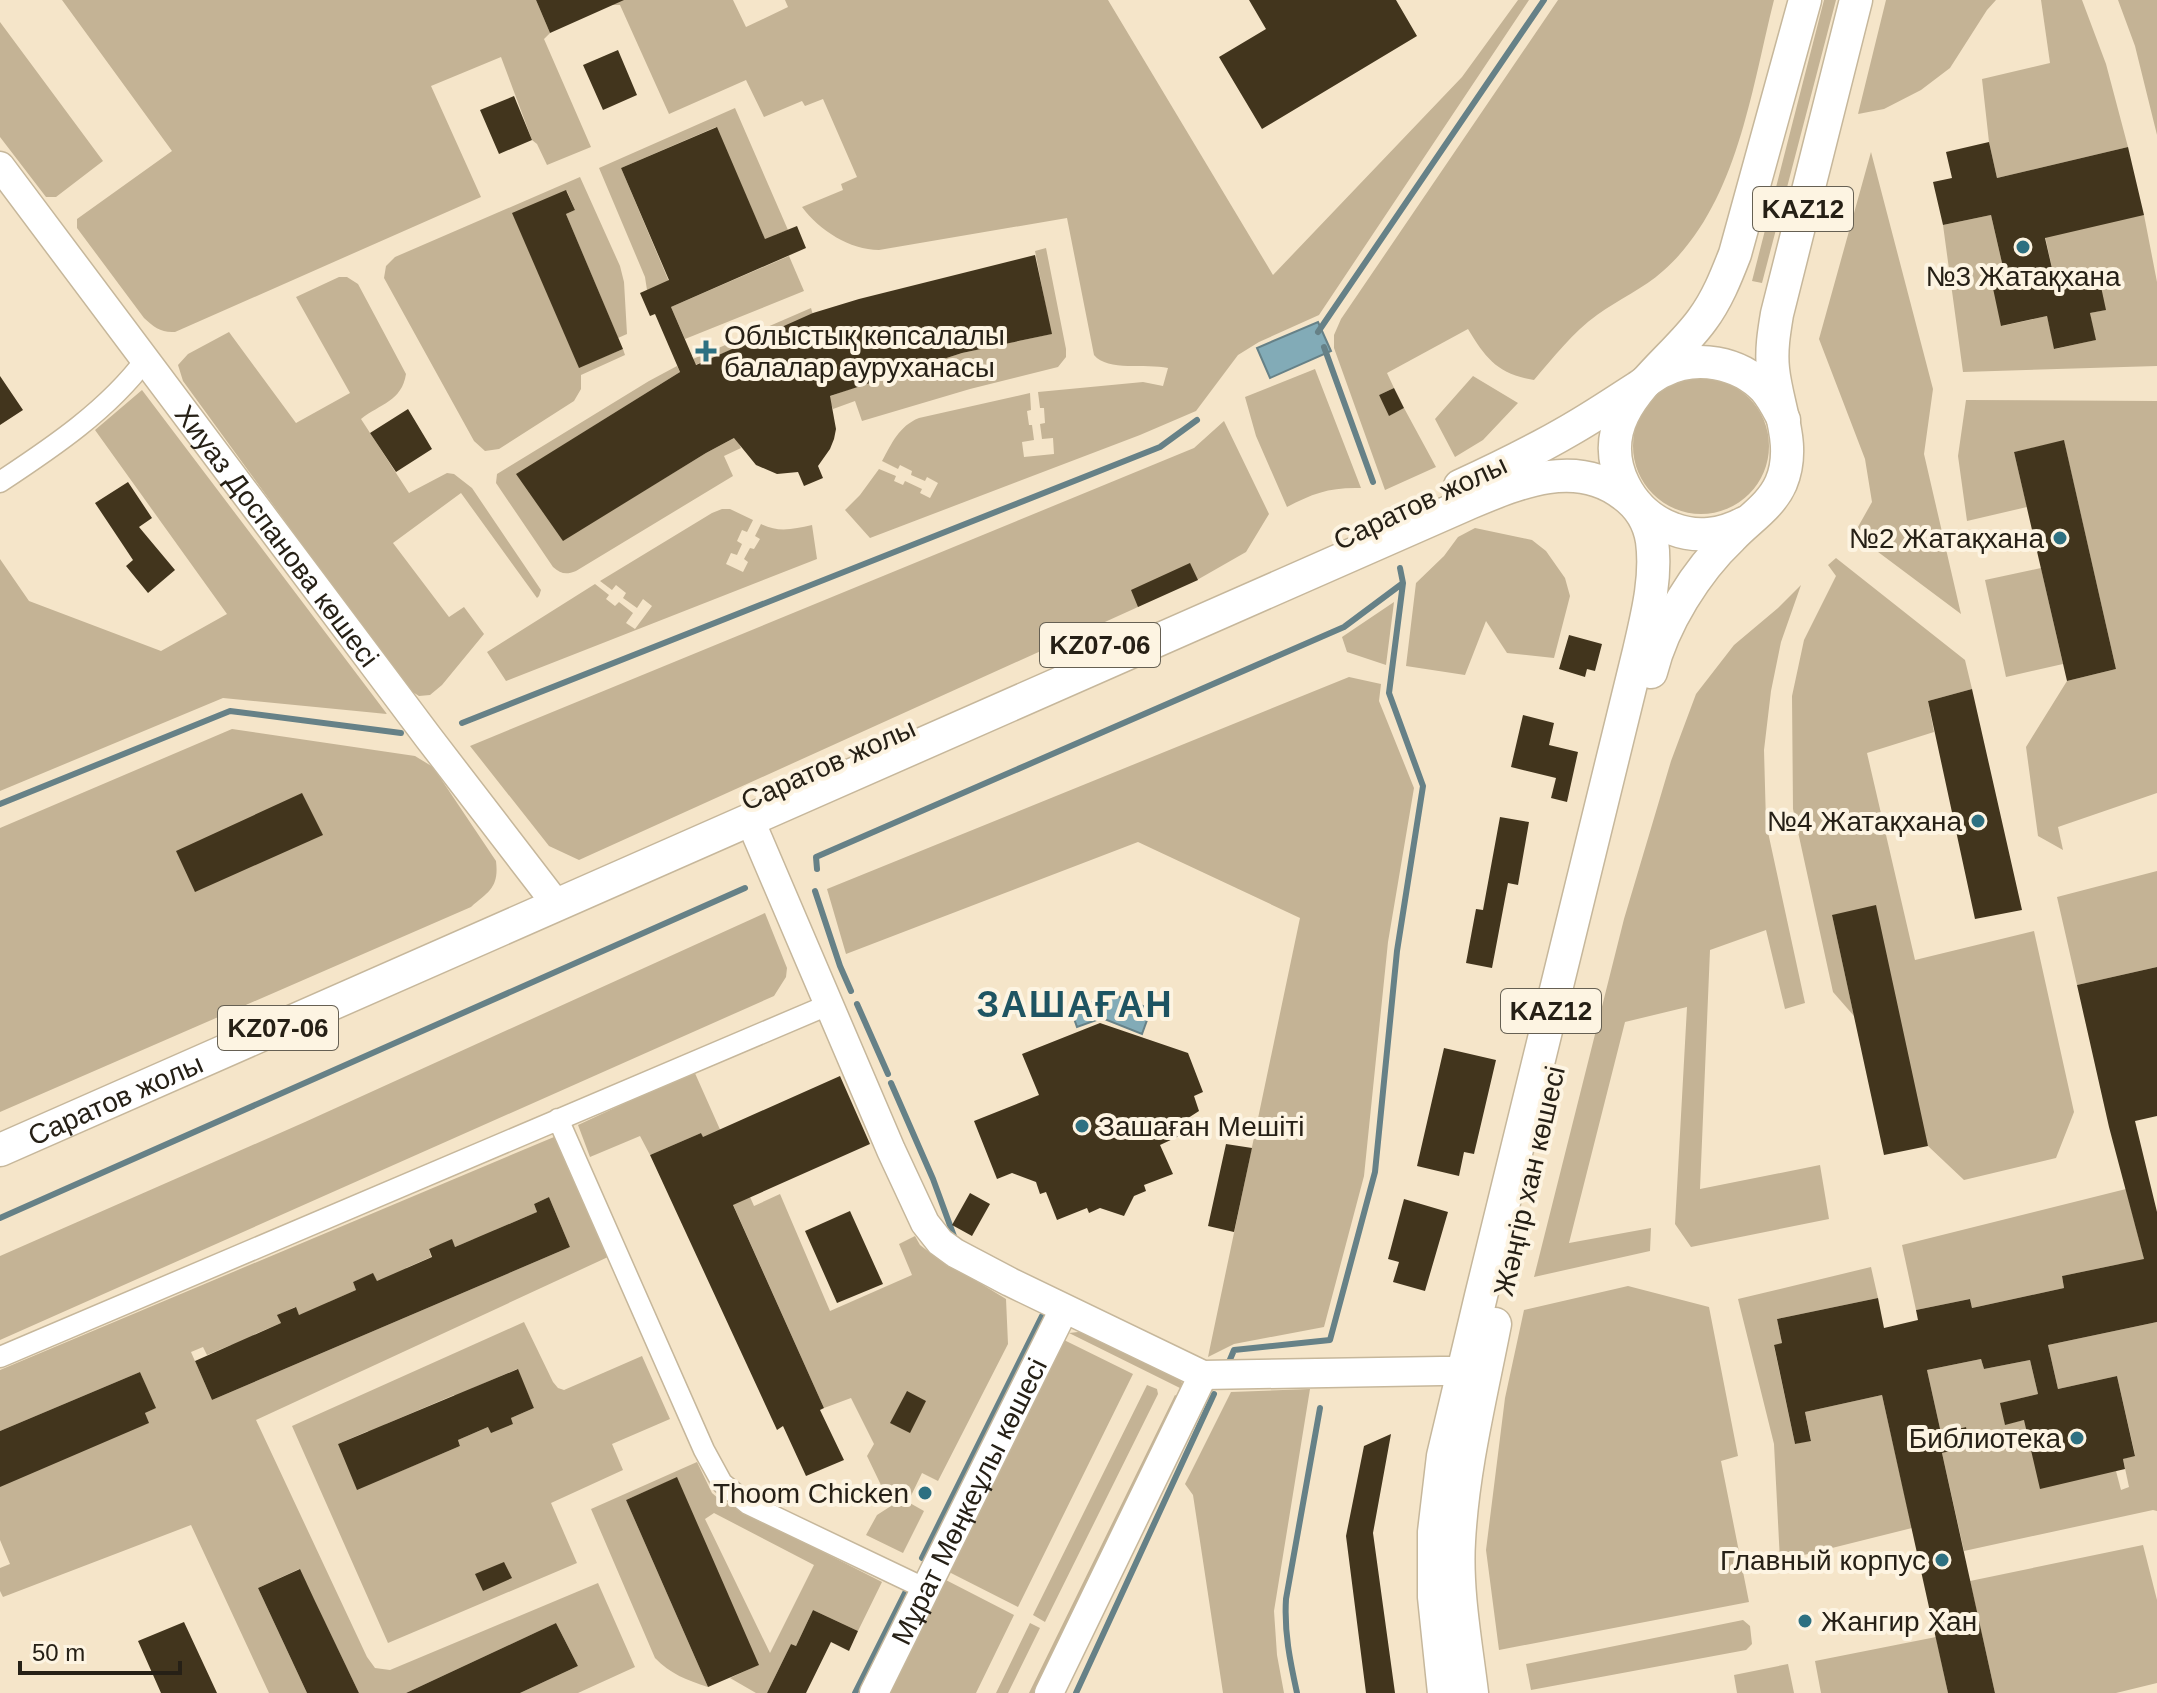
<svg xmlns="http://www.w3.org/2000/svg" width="2157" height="1693" viewBox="0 0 2157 1693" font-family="Arial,sans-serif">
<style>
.green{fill:#c4b395;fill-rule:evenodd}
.water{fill:#82abb7;stroke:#668187;stroke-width:2}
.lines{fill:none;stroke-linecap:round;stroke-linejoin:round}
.stream{stroke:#668187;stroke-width:6}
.building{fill:#42351d}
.minor-casing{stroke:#c6b79b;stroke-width:23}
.secondary-casing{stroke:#c6b79b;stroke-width:31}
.primary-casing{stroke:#c6b79b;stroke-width:35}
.minor{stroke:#fff;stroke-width:20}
.secondary{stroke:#fff;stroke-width:28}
.primary{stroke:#fff;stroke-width:32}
.poi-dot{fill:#2d7081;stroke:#fdf4e2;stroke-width:3}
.labels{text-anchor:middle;stroke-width:8;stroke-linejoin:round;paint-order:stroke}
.shield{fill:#fdf4e2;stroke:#666053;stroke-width:2}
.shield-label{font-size:26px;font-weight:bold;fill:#262016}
.poi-label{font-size:28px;fill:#262016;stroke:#fdf4e2;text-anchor:end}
.street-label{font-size:28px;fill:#262016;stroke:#fdf4e2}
.district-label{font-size:36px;font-weight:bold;letter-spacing:2px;fill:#1e5462;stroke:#fdf4e2}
</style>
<rect width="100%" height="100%" fill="#f5e5c9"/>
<path class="green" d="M62,0H536L550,33L544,39L591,147L547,165L537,144L532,140L501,57L431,86L481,197L175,332C161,333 154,327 144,318L77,228V219L172,151Z
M611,0H733L746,27L788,7L785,0H1108L1273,275L1462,77L1518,0H1529L1319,315L1259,342L1238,355L1196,411L1140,435L870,538L845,510L860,495L879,469L896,476L894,481L903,485L905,481L922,489L920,493L930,498L938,483L927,477L925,481L911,475L912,471L900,465L898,469L882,461C892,443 899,426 919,418L1030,393L1031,410L1027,411L1029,425H1032L1034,440L1022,442L1024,457L1054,454L1053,438L1042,439L1040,424L1045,423L1044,408H1040L1038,392L1143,382L1163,386L1168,368C1146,363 1108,372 1094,355L1067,218L879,250C850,250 819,230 802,207L843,190L841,184L857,177L823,99L805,106L802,101L764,117L746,80L669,114L620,5H613Z
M1558,0H1774C1751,91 1737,206 1663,271C1643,289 1619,299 1597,315C1573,332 1553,358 1534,380C1498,374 1486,359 1468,329L1387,373L1394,388L1379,395L1390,415L1404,408L1436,467L1385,490L1334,348V335L1341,319Z
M1824,0H1836L1762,283L1752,281Z
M1886,0H1996L1987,10L1950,68L1921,90L1884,109L1858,114Z
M2041,0H2082L2106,64L2128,147L1997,178L1989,142L1982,79L2050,63Z
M2118,0H2157V135L2135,46Z
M0,22L103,161L56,197H46L0,137Z
M735,108L788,230L775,235L767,244L716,127L621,168L670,284L647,290L645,277L599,168Z
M1871,152L1933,389L1924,454L1961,614L1854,534L1872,502L1865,459L1819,339Z
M580,177L620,266L624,282L627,334L618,338L566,214L575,210L567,191L513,214L579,367L623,349L625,355L581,375V389L574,401L499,449L485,451L474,441L384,278L386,266L395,257Z
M2040,213L2144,215L2157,282V366L1963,372L1943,225L1991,215L2005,276L2002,326L2047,316L2055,349L2095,340L2090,313L2105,310L2054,277Z
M1046,248L1066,349V357L1058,367L970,389L862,421L855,401L833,409L828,397L861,385L962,353L1051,334L1035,251Z
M789,256L804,291L685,339L671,307Z
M339,277H347L358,284L406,374C402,401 380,404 361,419L409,493L447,473L454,474L472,488L541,590L539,596L537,598L461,493L393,543L449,617L464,607L484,634L442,685L430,695L419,696L408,689L400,679L183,381L178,365L188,354L229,332L296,423L350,393L296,297Z
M811,308L813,315L695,365L693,359Z
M677,366L680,372L517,474L563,540L706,453L736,437L741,448L724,456L733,476L576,571C566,575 561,574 553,567L496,483L497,474L649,381Z
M1315,369L1361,488C1331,487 1313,493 1287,507L1256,436L1245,397Z
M1473,376L1518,403L1483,440L1455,457L1435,419Z
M1633 446a68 68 0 1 1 136 0a68 68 0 1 1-136 0Z
M142,390L387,714L223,698L0,791V559L29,601L161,651L227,614L95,430Z
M1966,400L2157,401V793L2058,827L2063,850L2038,836L2026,747L2067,681L2116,669L2064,441L2014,452L2027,507L1967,521L1958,456Z
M1224,421L1269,514L1246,552L1197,580L1190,564L1138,607L579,860L549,846L470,746L1194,448Z
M722,509H730L753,520L747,532L742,530L737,541L742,544L737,555L731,553L726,564L743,572L748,562L744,559L750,548L754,549L760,539L755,536L761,524C779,533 793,529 812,525L817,559L506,681L487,652L595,584L609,595L606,599L615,606L619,602L633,613L626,623L635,629L652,606L643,599L637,608L623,598L626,593L616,585L612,590L600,581L712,513Z
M1475,528L1532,540L1546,551L1565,578L1570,596L1554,658L1507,653L1486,621L1465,675L1406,666L1416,583L1444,556L1458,537Z
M1836,558L1965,660L1972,689L1928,701L1934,732L1867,753L1915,960L2034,931L2074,1112L2056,1158L1964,1180L1928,1146L1832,915L1854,1016L1833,992L1793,809L1792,696L1804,640L1836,576L1828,565Z
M2041,568L2063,664L2006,677L1985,580Z
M1801,585L1781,642L1771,691L1764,750L1766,823L1805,1003L1785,1009L1766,930L1710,950L1700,1189L1820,1165L1829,1219L1691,1247L1675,1224L1687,1007L1625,1022L1569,1243L1651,1228L1650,1251L1534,1277L1624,919L1671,761L1696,694L1734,645L1778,608Z
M1394,602L1386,665L1347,652L1342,637Z
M1349,677L1381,684L1379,701L1414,788L1388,942L1364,1176L1324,1327L1234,1344L1208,1357L1300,918L1138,842L846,954L827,889Z
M232,729L415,756L433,767L496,861C499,887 490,891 471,907L0,1112V828Z
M2157,871V967L2077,985L2057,897Z
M765,913L787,968L786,977L774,996L0,1340V1256L305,1122Z
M694,1071L754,1206L780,1194L830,1311L912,1275L899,1244L915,1236L920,1245L929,1252L1006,1299L1008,1344L938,1481L922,1473L908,1502L924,1511L903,1553L866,1535L877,1515L891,1506L867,1456L874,1444L851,1398L824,1408L701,1133L650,1155L640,1136L590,1157L578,1125Z
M554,1137L608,1257L256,1420L367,1657L375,1668L390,1670L598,1583L635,1667L578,1693H520L578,1666L556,1623L406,1693H359L299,1569L258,1588L307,1693H269L191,1525L3,1597L0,1591V1568L10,1564L0,1540V1482L148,1423L145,1413L155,1408L140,1372L0,1431V1370ZM549,1197L570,1247L212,1400L191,1352L203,1347L207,1355L231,1345L256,1343L253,1335L281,1323L278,1315L295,1307L299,1315L332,1310L329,1302L356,1290L353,1282L373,1274L377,1281L409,1276L406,1268L431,1257L429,1249L451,1240L455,1247L474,1239L498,1238L495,1230L537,1212L534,1204Z
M2126,1189L2147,1270L2120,1264L2062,1276L2064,1288L1972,1308L1970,1299L1916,1310L1902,1245Z
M1871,1267L1878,1298L1777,1319L1782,1343L1774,1346L1795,1444L1811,1440L1805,1412L1882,1395L1912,1528L1780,1561L1774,1444L1738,1299Z
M1628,1286L1709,1307L1738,1456L1721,1461L1749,1602L1499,1650L1486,1550L1505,1398L1524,1310Z
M524,1322L553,1382L558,1388L564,1390L642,1356L670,1419L612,1444L623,1470L551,1503L577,1563L388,1643L292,1426ZM517,1369L534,1408L511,1418L513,1424L488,1427L458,1440L460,1446L382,1479L338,1444L368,1431L371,1438L386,1424L454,1395L458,1401L473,1388Z
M2157,1322V1511L2153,1510L1964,1551L1942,1453L1971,1446L1966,1427L1941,1433L1927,1370L1981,1359L1984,1369L2030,1360L2038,1394L2001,1403L2005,1424L2024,1420L2116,1471L2121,1490L2129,1487L2123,1459L2135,1455L2117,1376L2058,1389L2048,1345Z
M1078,1332L1088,1333L1171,1374L1181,1381L1186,1391L1069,1333Z
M1062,1339L1133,1374L1018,1607L947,1571Z
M1147,1385L1157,1389L1158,1394L1045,1622L1033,1615Z
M1310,1389L1274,1611L1277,1655L1284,1693H1223L1193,1495L1185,1484L1231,1392Z
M1175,1395L1182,1399L1037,1693H1029Z
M697,1462L712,1493L719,1499L882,1582L858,1631L813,1610L796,1646L791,1644L767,1693H756L730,1678L758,1665L676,1478L626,1500L708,1687C687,1680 670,1674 655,1658L591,1509ZM714,1513L814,1565L770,1653L705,1519Z
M2143,1545L2157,1600V1683L2116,1693H1995L1970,1581Z
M942,1578L1014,1615L976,1693H888Z
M1743,1620L1750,1626L1752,1644L1746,1650L1531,1690L1526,1664Z
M1030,1623L1040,1628L1008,1693H996Z
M1936,1637L1948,1693H1821L1815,1661Z
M1788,1664L1794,1693H1737L1734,1675Z"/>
<path class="water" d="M1318,322L1331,351L1270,378L1257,348Z
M1112,994L1151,1009L1142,1034L1102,1018L1077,1027L1071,1010Z"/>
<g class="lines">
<path class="stream" d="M1318,332L1544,0
M1324,347L1373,482
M462,723L1160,447L1197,420
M0,804L230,711L401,733
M817,869L816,857L1344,627L1403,583L1400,568
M815,891L840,966L851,991
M857,1004L888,1074
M891,1083L933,1179L955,1239
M0,1218L745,888
M1229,1362L1234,1350L1330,1340L1375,1172L1397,951L1423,786L1389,693L1403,583
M922,1558L1042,1316
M855,1693L906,1591
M1076,1693L1214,1394
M1297,1693C1290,1661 1284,1632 1286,1599L1320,1408"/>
</g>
<path class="building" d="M536,0H624L550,33Z
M1249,0H1396L1417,36L1262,129L1219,57L1266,29Z
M618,50L637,95L603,110L583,65Z
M514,96L532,140L499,154L480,110Z
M717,127L765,239L797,226L806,248L671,307L696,365L813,313L859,299L1035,255L1052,334L962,353L830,396L836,429L834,439L830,449L818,466L823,478L804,486L798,472L777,474L756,465L734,438L706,453L563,541L516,474L680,372L655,314L650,316L640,293L669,280L621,168Z
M1989,142L1997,178L2128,147L2144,215L2045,238L2054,277L2097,268L2106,310L2090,313L2096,340L2054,349L2047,316L2001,326L1991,279L2005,276L1991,215L1943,225L1933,182L1952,178L1946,152Z
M566,190L575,210L566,214L623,349L579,368L512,213Z
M0,376L23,410L0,425Z
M1394,388L1404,408L1389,416L1379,395Z
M408,409L432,449L396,472L370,433Z
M2064,440L2116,669L2067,681L2014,452Z
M128,482L152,518L139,527L175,570L148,593L126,566L133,560L95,503Z
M1190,563L1198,580L1138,607L1131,590Z
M1569,635L1602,644L1595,671L1587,669L1585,677L1559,669Z
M1972,689L2022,910L1975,919L1928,701Z
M1523,715L1554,723L1549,745L1578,752L1567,802L1551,798L1556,778L1511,767Z
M302,793L323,835L195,892L176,851Z
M1500,817L1529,822L1518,885L1508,883L1492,968L1466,963L1476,909L1483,910Z
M1876,905L1928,1146L1884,1155L1832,915Z
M2157,967V1116L2135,1121L2157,1212V1322L2048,1345L2058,1389L2117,1376L2135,1456L2123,1459L2125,1469L2040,1489L2024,1420L2005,1425L2000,1403L2038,1394L2030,1360L1984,1369L1981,1359L1927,1370L1941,1433L1966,1427L1971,1446L1942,1453L1995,1693H1948L1882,1395L1805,1412L1811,1441L1795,1444L1774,1345L1782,1343L1777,1319L1878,1298L1884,1328L1918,1320L1916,1310L1970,1299L1972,1308L2064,1288L2062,1276L2144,1259L2109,1127L2077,985Z
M1100,1023L1188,1053L1203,1092L1194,1096L1199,1111L1185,1120L1190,1131L1160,1145L1173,1174L1144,1185L1146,1191L1134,1196L1124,1216L1100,1208L1089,1213L1087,1208L1057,1220L1046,1192L1040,1194L1036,1182L1012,1173L997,1179L974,1121L1039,1095L1022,1054Z
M1444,1048L1496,1060L1474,1154L1464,1152L1459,1176L1417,1166Z
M840,1076L870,1144L733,1205L824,1408L820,1410L844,1460L806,1476L783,1426L777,1430L650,1155L701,1133L703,1137Z
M1226,1144L1252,1148L1234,1232L1208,1226Z
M970,1193L990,1204L972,1236L952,1225Z
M549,1197L570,1247L212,1400L195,1361L281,1323L277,1315L296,1307L299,1315L356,1290L353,1282L373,1273L377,1281L432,1257L429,1249L452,1239L455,1247L537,1212L534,1204Z
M1404,1199L1448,1212L1425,1291L1393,1282L1399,1262L1388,1259Z
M850,1211L883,1284L837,1303L805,1231Z
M518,1369L534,1408L511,1418L513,1424L491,1433L488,1427L458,1440L460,1446L357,1490L338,1444Z
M140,1372L156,1408L145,1413L149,1423L0,1487V1431Z
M907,1391L926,1401L910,1433L890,1423Z
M1391,1434L1373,1533L1395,1693H1366L1346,1536L1364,1446Z
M677,1477L759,1665L708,1687L626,1500Z
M504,1562L512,1578L483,1591L475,1574Z
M300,1569L314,1599L359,1693H307L258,1588Z
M813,1610L858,1631L849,1651L831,1642L806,1693H767L791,1644L796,1646Z
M184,1622L217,1693H161L138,1641Z
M556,1623L578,1666L520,1693H406Z"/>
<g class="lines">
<defs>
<path id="minor" d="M0,482C53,447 108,410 146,359
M558,1119L704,1450L722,1483L748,1504L926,1589
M0,1357L828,1005"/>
<g id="secondary">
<path id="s1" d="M0,166L428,737L557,905"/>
<path d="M750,820L891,1150L925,1223L940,1242L955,1253L1010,1282L1203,1375L1441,1371H1463L1484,1375"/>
<path id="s2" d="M874,1693L1064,1309"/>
<path d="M1049,1693L1203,1375"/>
</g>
<g id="primary">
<path d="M1460,486C1497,469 1534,451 1570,430C1593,417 1615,402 1637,388C1646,382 1654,375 1663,371C1696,354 1739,362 1765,389C1773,398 1778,409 1784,420"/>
<path d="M1744,523C1722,535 1696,538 1673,529C1651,521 1634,505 1624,485C1588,412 1666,370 1702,320C1717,300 1726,277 1735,254L1805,0"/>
<path d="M1651,672C1663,624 1696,571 1732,537C1749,519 1771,506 1781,483C1797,445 1777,408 1773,369C1771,350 1774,332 1777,314L1856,0"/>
<path id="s3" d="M0,1150L1467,504C1517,483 1576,457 1624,495C1639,506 1649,522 1652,541C1657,578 1647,616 1639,651L1481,1296L1443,1456L1434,1532V1597L1444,1693"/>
<path d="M1472,1693C1466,1643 1456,1591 1459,1541C1463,1468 1481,1396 1495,1324"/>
</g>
</defs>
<use href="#minor" class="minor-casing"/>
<use href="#secondary" class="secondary-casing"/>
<use href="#primary" class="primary-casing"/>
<use href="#minor" class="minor"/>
<use href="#secondary" class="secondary"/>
<use href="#primary" class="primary"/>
</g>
<g class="poi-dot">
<circle cx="2023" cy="247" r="8"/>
<path d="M702 339h8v8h8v8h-8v8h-8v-8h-8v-8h8z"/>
<circle cx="2060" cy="538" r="8"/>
<circle cx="1978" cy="821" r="8"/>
<circle cx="1082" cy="1126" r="8"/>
<circle cx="2077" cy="1438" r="8"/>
<circle cx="925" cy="1493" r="8"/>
<circle cx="1942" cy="1560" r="8"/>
<circle cx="1805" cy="1621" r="8"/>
</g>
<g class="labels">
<g class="shield">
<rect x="1753" y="187" width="100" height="44" rx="6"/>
<rect x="1040" y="623" width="120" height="44" rx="6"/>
<rect x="1501" y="989" width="100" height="44" rx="6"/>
<rect x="218" y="1006" width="120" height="44" rx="6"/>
</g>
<g class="shield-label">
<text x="1803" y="218">KAZ12</text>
<text x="1100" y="654">KZ07-06</text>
<text x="1551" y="1020">KAZ12</text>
<text x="278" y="1037">KZ07-06</text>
</g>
<g class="poi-label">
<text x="2023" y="286" text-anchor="middle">№3 Жатақхана</text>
<text x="724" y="345" text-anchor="start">Облыстық көпсалалы<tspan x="724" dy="32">балалар ауруханасы</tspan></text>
<text x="2044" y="548">№2 Жатақхана</text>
<text x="1962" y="831">№4 Жатақхана</text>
<text x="1098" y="1136" text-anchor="start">Зашаған Мешіті</text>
<text x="2061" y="1448">Библиотека</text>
<text x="909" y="1503">Thoom Chicken</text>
<text x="1926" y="1570">Главный корпус</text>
<text x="1821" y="1631" text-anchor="start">Жангир Хан</text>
</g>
<g class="street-label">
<text transform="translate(1420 502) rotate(-25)" y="10">Саратов жолы</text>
<text dy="10" stroke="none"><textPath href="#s1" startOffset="462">Хиуаз Доспанова көшесі</textPath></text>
<text transform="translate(828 764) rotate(-24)" y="10">Саратов жолы</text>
<text dy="10" stroke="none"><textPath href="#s3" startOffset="126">Саратов жолы</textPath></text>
<text transform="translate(1529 1181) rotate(-77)" y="10">Жәңгір хан көшесі</text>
<text dy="10" stroke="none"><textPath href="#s2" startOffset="214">Мұрат Мөңкеұлы көшесі</textPath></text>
</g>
<g class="district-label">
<text x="1075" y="1017">ЗАШАҒАН</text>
</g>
</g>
<path d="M20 1661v12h160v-12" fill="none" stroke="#262016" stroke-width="4"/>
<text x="32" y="1661" font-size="24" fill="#262016" stroke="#fdf4e2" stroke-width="6" paint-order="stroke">50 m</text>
</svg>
